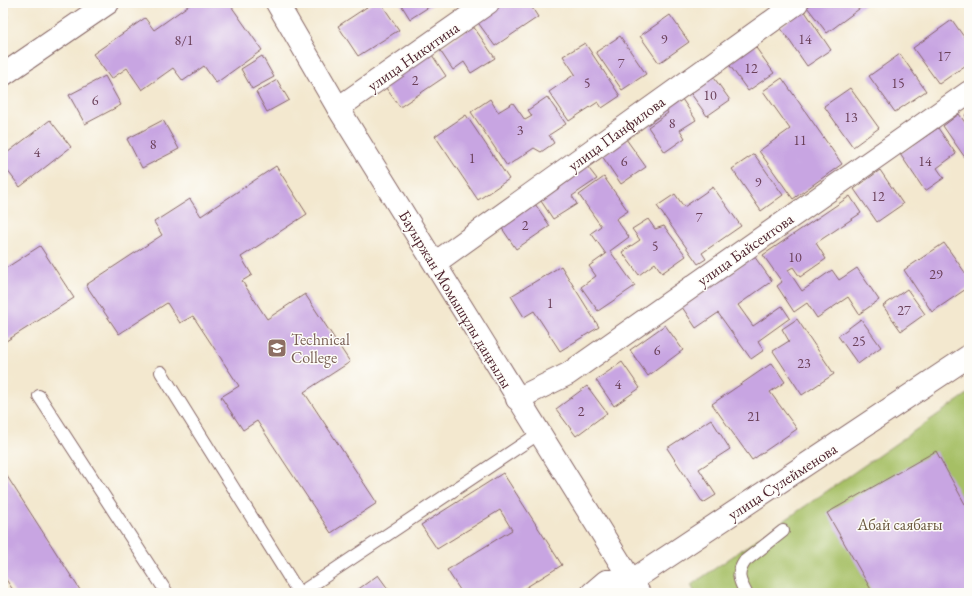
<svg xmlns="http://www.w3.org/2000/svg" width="972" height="596" viewBox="0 0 972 596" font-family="'EB Garamond',serif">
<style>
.green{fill:#a6bf65;stroke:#786f48}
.building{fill:#c8a5e2}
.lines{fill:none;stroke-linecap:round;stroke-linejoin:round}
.lane-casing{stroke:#856564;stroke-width:14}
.street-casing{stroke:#856564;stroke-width:24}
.secondary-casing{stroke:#856564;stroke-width:24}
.lane{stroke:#fff;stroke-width:12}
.street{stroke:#fff;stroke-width:22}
.secondary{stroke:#fff;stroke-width:22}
.labels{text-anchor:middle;stroke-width:3;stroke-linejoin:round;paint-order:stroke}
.number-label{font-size:14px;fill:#6a4059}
.street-label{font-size:16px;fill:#4a1f2b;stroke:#fdfcf7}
.education-label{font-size:16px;fill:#785e54;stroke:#fdfcf7;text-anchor:start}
.park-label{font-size:16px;fill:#6a573f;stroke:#fdfcf7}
</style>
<rect width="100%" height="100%" fill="#fdfcf7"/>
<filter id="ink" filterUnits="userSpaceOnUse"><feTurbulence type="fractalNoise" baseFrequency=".025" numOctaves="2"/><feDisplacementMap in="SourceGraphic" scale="8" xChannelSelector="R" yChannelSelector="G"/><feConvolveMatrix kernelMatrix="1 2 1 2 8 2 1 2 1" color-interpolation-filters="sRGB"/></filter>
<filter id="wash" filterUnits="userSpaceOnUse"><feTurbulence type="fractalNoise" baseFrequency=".012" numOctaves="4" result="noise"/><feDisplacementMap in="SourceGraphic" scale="16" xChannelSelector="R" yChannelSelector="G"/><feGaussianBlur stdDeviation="0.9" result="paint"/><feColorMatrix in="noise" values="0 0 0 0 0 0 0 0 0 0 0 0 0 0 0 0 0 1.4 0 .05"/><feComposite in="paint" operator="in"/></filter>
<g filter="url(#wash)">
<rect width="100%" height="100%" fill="#f3e8cf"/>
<path class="green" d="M969,393V593H695L691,585Z"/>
<g id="blocks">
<path class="building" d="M192,3H229L262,50L216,83L204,66L183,81L173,68L142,90L127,68L111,79L93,54L145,18L154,30Z
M373,3H381L399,30L358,56L338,26Z
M400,3H435L410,19Z
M500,3H529L538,17L495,46L476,20Z
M813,3H867L827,33L807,7Z
M3,10L7,17L3,19Z
M804,10L831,50L807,66L780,27Z
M670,15L689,42L659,63L640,36Z
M952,20L969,44V63L939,84L913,48Z
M473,26L495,58L471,73L464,62L453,70L439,49Z
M620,36L646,74L622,90L596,52Z
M585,43L620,96L602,108L598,102L569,121L549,92L575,74L563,56Z
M754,45L774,73L748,91L728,63Z
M430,52L446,76L400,107L383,84Z
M900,54L926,91L895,112L869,76Z
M262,56L274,77L252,89L241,69Z
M712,75L730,100L707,116L689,91Z
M105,76L121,105L85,124L69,95Z
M782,78L842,164L793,199L759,151L790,129L763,91Z
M277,80L289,100L267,112L256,92Z
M850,88L879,128L853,147L824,106Z
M680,96L696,120L680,130L685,138L665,152L648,127L668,113L664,107Z
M547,97L566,124L549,135L554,143L541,152L534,148L507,166L471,112L490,99L498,112L513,103L525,120L532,116L528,110Z
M969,112V121L965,115Z
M959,114L969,128V158L966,159L943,126Z
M466,115L509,179L478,200L435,136Z
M50,120L71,147L20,187L3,165V156Z
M163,120L179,149L142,168L127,139Z
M938,128L956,154L937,168L944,178L925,191L900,154Z
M626,139L646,167L621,184L602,156Z
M754,154L783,195L761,211L732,169Z
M276,166L307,214L241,257L252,275L242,281L267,319L305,294L350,362L304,392L377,503L331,533L257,421L243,430L221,397L239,386L193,316L180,323L167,303L119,334L86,285L162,235L154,222L190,199L201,216Z
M587,166L597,179L572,196L577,204L553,219L539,198Z
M880,170L903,204L877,222L854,189Z
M604,177L628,211L616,219L629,237L610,251L635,286L598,311L581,287L596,276L589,266L606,254L591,233L601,226L579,195Z
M713,187L741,226L702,253L706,259L698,264L657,206L675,194L684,207Z
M850,196L861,213L816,243L826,259L800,277L793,267L788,270L802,291L832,270L839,280L857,268L879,300L859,314L848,297L817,318L807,303L794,312L777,286L782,282L763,255Z
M533,201L550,226L516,249L499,224Z
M648,219L655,229L664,226L686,256L662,273L655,263L639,275L622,252L640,240L632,229Z
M944,243L969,278V287L932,312L904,270Z
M40,246L74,298L3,343V270Z
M754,256L772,281L738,305L753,326L782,306L790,318L758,341L764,350L751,359L718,313L696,328L682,307Z
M561,266L599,327L560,351L534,311L524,317L511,296Z
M907,289L925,314L901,331L883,306Z
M797,319L834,374L802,395L773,351L789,341L782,329Z
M861,319L881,347L858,364L838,336Z
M665,325L683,350L648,376L630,350Z
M622,362L640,388L614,406L596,380Z
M772,363L785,382L770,392L797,429L752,460L712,404Z
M587,386L607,413L576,436L556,409Z
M711,419L730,449L699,469L716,495L703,503L667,448Z
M936,451L965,504L969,502V593H873L827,513Z
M3,470L82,593H15L3,575Z
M503,473L562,565L517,593H462L447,570L512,530L500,510L437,549L421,525Z
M378,575L391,593H353Z"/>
</g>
</g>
<g filter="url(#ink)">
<use href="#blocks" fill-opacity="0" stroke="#856564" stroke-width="1"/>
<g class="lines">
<defs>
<path id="lane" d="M161,372L299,593
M39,396L167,593
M300,593L538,434
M746,593C739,580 736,574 745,561L783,531"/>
<path id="street" d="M338,108L488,3
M435,263L797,3
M517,399L568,374L969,92
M592,593L606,581H631L969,356"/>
<path id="secondary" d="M277,3L338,108L639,593
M3,75L108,3"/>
</defs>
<use href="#lane" class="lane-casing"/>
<use href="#street" class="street-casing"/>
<use href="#secondary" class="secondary-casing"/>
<use href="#lane" class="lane"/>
<use href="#street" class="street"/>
<use href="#secondary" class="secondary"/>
</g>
</g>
<defs>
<symbol id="university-square" viewBox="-11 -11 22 22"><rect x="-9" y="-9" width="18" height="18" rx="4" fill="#8d6e63" stroke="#fdfcf7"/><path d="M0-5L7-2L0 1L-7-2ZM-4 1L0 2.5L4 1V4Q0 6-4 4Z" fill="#fff"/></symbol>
</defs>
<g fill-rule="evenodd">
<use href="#university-square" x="266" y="337" width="22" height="22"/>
</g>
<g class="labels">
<g class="number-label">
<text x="664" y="44">9</text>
<text x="805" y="44">14</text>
<text x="184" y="45">8/1</text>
<text x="944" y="61">17</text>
<text x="621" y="68">7</text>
<text x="751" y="73">12</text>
<text x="415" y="85">2</text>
<text x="587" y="88">5</text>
<text x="898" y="88">15</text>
<text x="710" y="100">10</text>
<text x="95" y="105">6</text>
<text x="851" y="122">13</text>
<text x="672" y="128">8</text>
<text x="520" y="135">3</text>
<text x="800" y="145">11</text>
<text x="153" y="149">8</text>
<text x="37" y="157">4</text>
<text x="472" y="163">1</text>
<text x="624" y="166">6</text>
<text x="925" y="166">14</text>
<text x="758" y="187">9</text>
<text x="878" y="201">12</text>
<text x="699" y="222">7</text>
<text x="525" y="230">2</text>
<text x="655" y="251">5</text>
<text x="795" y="262">10</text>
<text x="936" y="279">29</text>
<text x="550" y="308">1</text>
<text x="904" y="315">27</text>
<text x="859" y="346">25</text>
<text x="657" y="355">6</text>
<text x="804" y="368">23</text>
<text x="618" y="389">4</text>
<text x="581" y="416">2</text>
<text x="754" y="421">21</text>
</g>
<g class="street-label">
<text transform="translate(413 56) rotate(-35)" y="6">улица Никитина</text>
<text transform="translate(616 133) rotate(-36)" y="6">улица Панфилова</text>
<text transform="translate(745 249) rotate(-35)" y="6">улица Байсеитова</text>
<text transform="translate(456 299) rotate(59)" y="6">Бауыржан Момышұлы даңғылы</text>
<text transform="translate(782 481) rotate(-33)" y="6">улица Сулейменова</text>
</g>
<g class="education-label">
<text x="291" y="345">Technical<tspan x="291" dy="18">College</tspan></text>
</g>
<g class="park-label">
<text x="900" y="530">Абай саябағы</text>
</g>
</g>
<rect width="972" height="596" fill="none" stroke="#fdfcf7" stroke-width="16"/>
</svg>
